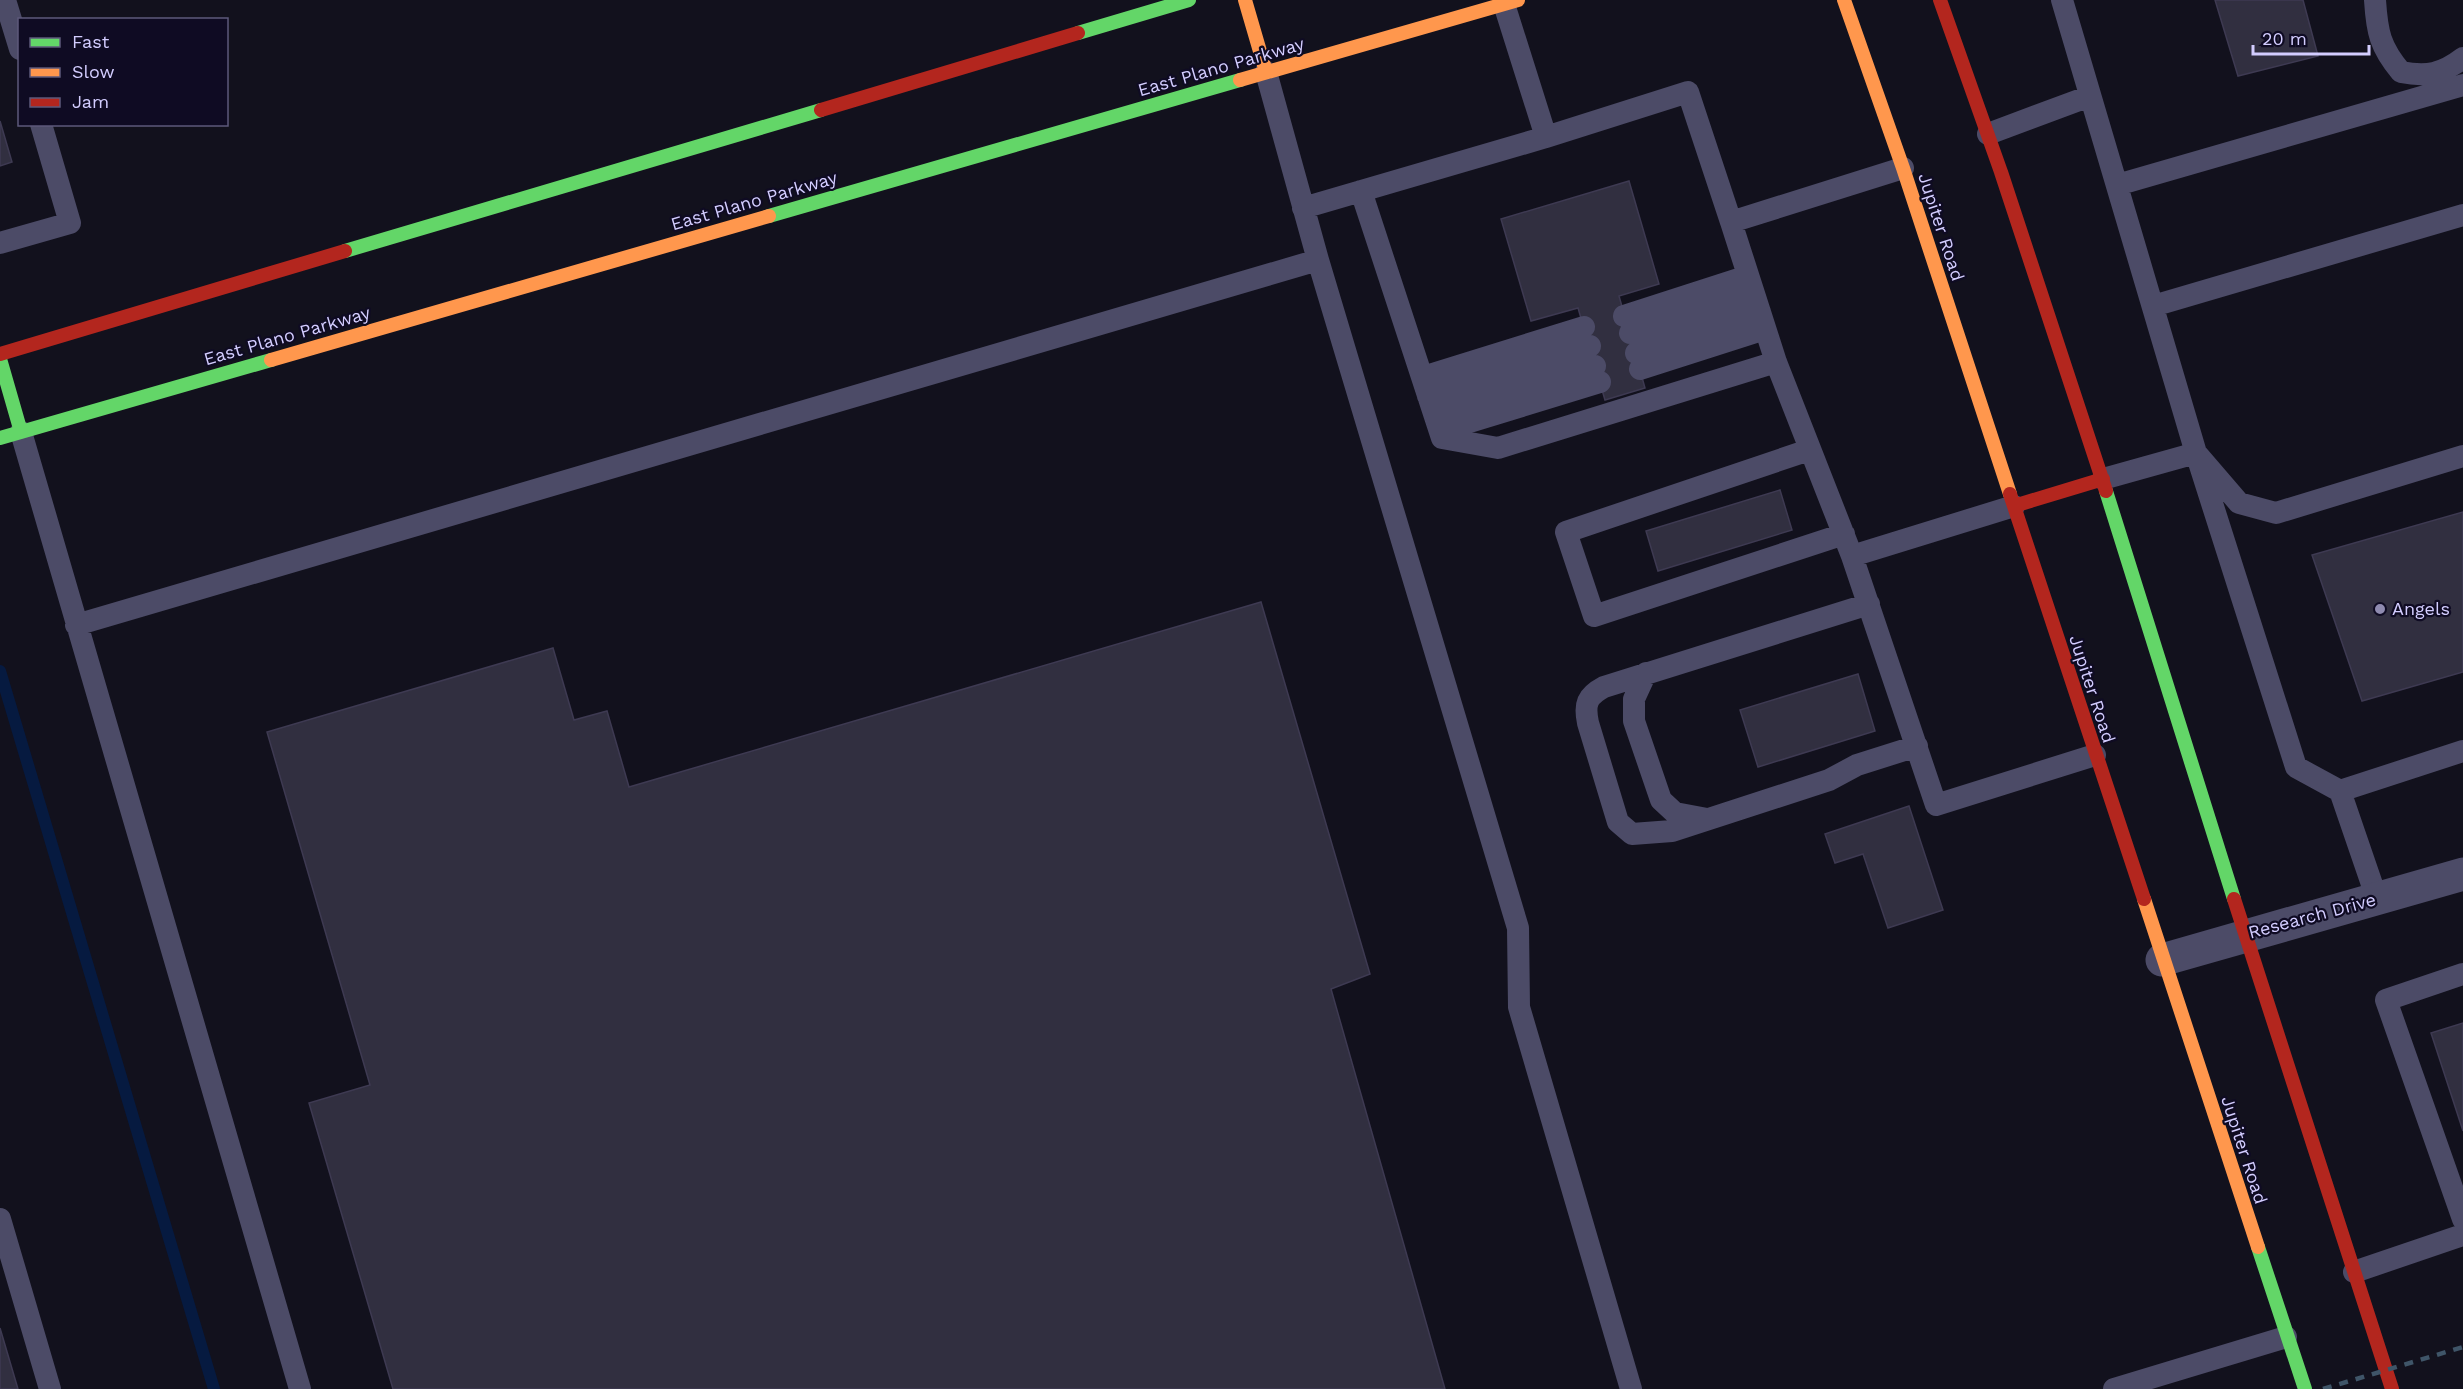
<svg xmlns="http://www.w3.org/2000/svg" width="2463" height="1389" viewBox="0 0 2463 1389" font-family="'Work Sans',sans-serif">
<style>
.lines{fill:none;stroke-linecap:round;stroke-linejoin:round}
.stream{stroke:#061a40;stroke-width:12}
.building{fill:#312f40;stroke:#3e3a52;stroke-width:1.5}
.lane{stroke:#4c4b67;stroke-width:22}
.street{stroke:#4c4b67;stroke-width:33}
.fast{stroke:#63d668;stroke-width:14}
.slow{stroke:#ff974d;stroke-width:14}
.jam{stroke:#b3261e;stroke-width:14}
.rail{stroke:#3f5568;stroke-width:4.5;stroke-dasharray:9 8;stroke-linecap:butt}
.poi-dot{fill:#8f8bb0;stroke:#0f0b23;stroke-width:2}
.labels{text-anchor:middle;stroke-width:4.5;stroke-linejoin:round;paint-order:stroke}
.street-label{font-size:18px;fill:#d3cdff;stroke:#0f0b23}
.poi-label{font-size:18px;fill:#d3cdff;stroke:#0f0b23;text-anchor:start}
</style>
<rect width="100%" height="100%" fill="#12111d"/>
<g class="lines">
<path class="stream" d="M0,671L214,1389"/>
</g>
<path class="building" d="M2215,0H2303L2318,56L2238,76Z
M0,121L12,162L0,166Z
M1629,181L1659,284L1619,296L1645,388L1605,400L1578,308L1531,321L1501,219Z
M1780,490L1792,530L1658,571L1646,531Z
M2463,512V672L2362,701L2312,555Z
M1261,602L1370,974L1331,989L1445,1389H393L309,1103L370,1085L267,732L553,648L574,720L607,711L629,787Z
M1858,674L1875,731L1758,767L1740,710Z
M1909,806L1943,910L1888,928L1863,854L1835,863L1825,834Z
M2463,1023V1131L2431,1033Z
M0,1328L18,1389H0Z"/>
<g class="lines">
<path class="lane" d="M5,0L20,49
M2062,0L2196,453L2239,503L2276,513L2463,456
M2375,0C2377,32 2380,47 2401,72C2427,77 2442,74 2463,58
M1266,72L1318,260L1518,928L1519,1007L1631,1389
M1988,134L2090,96
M1546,137L1688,92L1731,222L1903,168
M2117,185L2463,85
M1361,191L1442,438L1498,448L1776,362
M1303,208L1546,137L1504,4
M1731,222L1776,362L1852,556L1936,805L2095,755
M0,243L70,223L41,124
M2153,306L2463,215
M1624,316L1748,276
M1630,333L1754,294
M1636,353L1760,312
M1640,369L1765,329
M1423,377L1584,327
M1428,396L1590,346
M1435,415L1595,366
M1440,431L1600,382
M21,432L300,1389
M1809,450L1566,532L1594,616L1844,534
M2103,479L2196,453L2296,767L2340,791L2377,899
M1852,556L2014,506
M1869,604L1604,687C1587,696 1584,704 1588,723L1618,822L1632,834L1672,831L1829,780L1857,765L1917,746
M76,625L1318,260
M1646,673L1634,699V721L1661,800L1675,813L1707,819
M2340,791L2463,751
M2463,974L2386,1000L2463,1219
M0,1219L50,1389
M2354,1272L2463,1235
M2114,1389L2286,1337"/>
<path class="street" d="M2162,960L2463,874"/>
<path class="fast" d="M1078,33L1189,0
M769,216L1240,80
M345,251L821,110
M0,359L21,432
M0,438L271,360
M2106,491L2234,899
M2258,1247L2305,1389"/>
<path class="slow" d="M1245,0L1266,72
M1844,0L1903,168L2010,494
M1240,80L1518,0
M271,360L769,216
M2144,899L2258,1247"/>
<path class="jam" d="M1940,0L2001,172L2106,491
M821,110L1078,33
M0,354L345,251
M2010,494L2144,899
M2014,506L2103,479
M2234,899L2392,1389"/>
<path class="rail" d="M2323,1389L2463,1347"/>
</g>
<circle class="poi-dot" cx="2380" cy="609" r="6"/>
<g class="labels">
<g class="street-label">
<text transform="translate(1221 67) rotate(-16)" y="6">East Plano Parkway</text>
<text transform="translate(754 201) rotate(-16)" y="6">East Plano Parkway</text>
<text transform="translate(1941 227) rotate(72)" y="6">Jupiter Road</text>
<text transform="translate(287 336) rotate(-16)" y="6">East Plano Parkway</text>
<text transform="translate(2092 689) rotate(72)" y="6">Jupiter Road</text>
<text transform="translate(2312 916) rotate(-15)" y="6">Research Drive</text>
<text transform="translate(2244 1150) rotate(72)" y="6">Jupiter Road</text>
</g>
<g class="poi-label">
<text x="2392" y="615">Angels</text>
</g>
</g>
<rect x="18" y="18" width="210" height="108" fill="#0f0b23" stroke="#5d597b" stroke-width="1.5"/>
<rect x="30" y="38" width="30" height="9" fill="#63d668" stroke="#5d597b" stroke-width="1.5"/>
<text x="72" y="48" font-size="18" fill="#d3cdff">Fast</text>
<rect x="30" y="68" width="30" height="9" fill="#ff974d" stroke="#5d597b" stroke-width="1.5"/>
<text x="72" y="78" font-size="18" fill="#d3cdff">Slow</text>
<rect x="30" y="98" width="30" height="9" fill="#b3261e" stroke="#5d597b" stroke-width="1.5"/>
<text x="72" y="108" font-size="18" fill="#d3cdff">Jam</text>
<path d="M2253 45v9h116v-9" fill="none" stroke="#d3cdff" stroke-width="3"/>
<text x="2262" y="45" font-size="18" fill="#d3cdff" stroke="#0f0b23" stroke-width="4.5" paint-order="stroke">20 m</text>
</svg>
